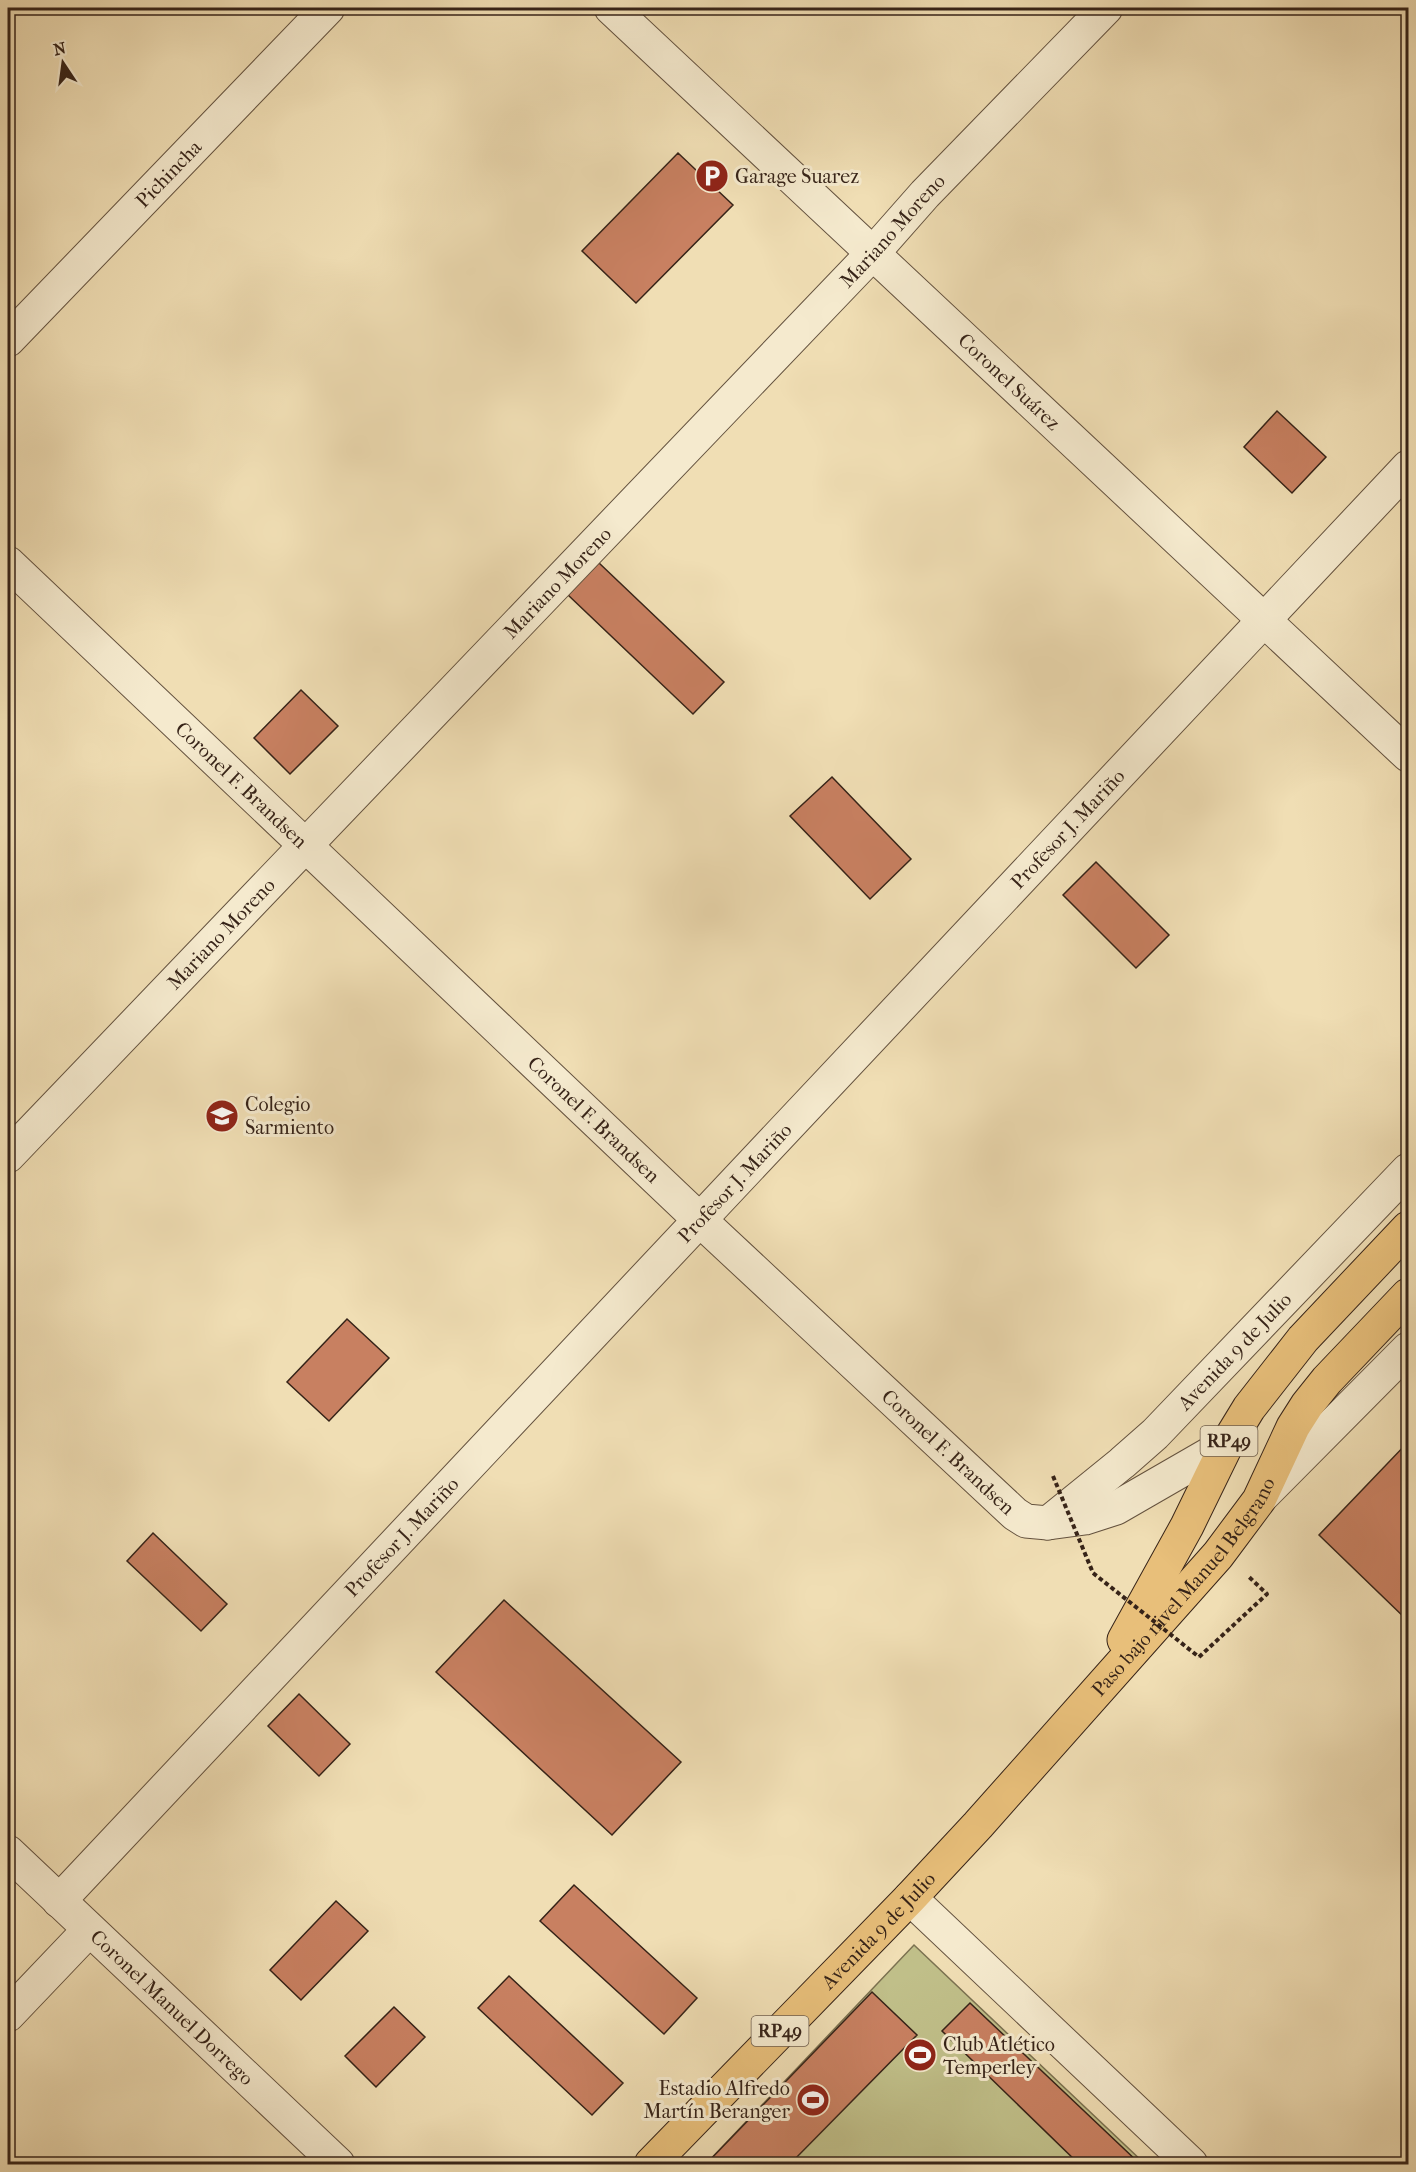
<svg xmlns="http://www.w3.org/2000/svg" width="1416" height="2172" viewBox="0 0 1416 2172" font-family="'IM FELL French Canon',serif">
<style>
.green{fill:#c0bf89;stroke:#7b7150;stroke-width:1.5}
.building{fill:#c88061;stroke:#362318;stroke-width:1.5}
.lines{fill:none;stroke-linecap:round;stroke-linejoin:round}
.minor-casing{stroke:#64523f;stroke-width:35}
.major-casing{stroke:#362318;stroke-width:35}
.path{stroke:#362318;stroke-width:4;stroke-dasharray:4.5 3;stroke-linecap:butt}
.minor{stroke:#f5eace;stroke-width:33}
.major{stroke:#e8bf7a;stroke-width:33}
.path-bridge{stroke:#362318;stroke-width:4;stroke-dasharray:4.5 3;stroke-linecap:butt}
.labels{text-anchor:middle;stroke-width:6;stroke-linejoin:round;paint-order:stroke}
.shield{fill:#f5eace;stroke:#6f5f4f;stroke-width:1.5}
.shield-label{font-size:18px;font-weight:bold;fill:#362318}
.street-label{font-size:20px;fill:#362318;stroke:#f5eace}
.poi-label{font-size:20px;fill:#362318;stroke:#f5eace;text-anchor:start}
</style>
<rect width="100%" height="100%" fill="#f0deb4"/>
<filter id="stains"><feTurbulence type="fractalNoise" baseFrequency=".00333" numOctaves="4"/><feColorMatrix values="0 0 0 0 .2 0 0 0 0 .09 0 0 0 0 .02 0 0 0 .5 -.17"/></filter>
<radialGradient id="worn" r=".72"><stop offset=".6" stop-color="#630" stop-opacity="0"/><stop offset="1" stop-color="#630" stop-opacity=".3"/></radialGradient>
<path class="green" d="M914,1945L1145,2164H706Z"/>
<path class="building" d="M678,153L733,205L636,303L582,251Z
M1277,411L1326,457L1292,493L1244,447Z
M598,562L724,682L693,714L567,594Z
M301,690L338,726L290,774L254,738Z
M832,777L911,859L870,899L790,816Z
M1096,862L1169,935L1136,968L1063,895Z
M347,1319L389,1358L329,1421L287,1382Z
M1408,1442V1621L1319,1535Z
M153,1533L227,1604L201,1631L127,1561Z
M504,1600L681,1762L612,1835L436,1672Z
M299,1694L350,1744L319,1776L268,1726Z
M574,1885L697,1998L664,2034L540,1921Z
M336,1901L368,1931L301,2000L270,1970Z
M509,1976L623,2083L592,2115L478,2008Z
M872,1992L917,2035L790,2164H706Z
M970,2003L1140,2164H1079L942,2031Z
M394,2007L425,2037L376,2087L345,2056Z"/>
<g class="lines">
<defs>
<g id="minor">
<path id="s1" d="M611,8L1408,755"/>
<path id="s2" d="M8,340L328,8"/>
<path id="s3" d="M8,563L701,1221L1015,1514L1026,1521L1048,1523L1085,1518L1116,1508L1227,1444"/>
<path id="s4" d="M8,1156L873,253L925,194L1106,8"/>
<path d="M1262,1496L1408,1349"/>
<path id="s5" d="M1048,1523L1122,1463L1155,1434L1408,1170"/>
<path id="s6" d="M8,1852L338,2164"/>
<path d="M910,1898L1191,2164"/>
<path id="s7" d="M59,1901L1408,467"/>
<path d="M8,2015L89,1930"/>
</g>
<g id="major">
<path d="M1124,1640L1187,1526L1227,1444L1249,1408L1303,1339L1408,1228"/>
<path id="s8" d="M651,2164L910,1898L978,1825L1218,1555L1259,1500L1293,1427L1307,1405L1327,1380L1408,1295"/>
</g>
</defs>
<use href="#minor" class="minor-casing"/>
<use href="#major" class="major-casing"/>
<path class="path" d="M1199,1657L1267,1594L1248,1576"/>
<use href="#minor" class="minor"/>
<use href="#major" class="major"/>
<path class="path-bridge" d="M1053,1476L1093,1573L1199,1657"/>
</g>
<defs>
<symbol id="parking-disc" viewBox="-11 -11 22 22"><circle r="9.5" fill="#8f2418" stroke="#f5eace"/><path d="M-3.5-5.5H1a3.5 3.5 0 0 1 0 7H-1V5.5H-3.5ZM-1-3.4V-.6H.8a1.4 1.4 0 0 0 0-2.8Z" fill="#fff"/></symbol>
<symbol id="university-disc" viewBox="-11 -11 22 22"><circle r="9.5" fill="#8f2418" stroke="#f5eace"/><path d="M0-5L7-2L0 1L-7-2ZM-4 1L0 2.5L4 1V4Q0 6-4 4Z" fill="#fff"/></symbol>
<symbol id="stadium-disc" viewBox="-11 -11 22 22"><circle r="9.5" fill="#8f2418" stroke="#f5eace"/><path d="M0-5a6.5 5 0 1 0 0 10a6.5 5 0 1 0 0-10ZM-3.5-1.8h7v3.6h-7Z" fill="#fff"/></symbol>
</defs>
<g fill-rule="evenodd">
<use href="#parking-disc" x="693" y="157" width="38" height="38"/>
<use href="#university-disc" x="203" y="1097" width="38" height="38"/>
<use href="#stadium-disc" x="901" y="2036" width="38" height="38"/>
<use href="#stadium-disc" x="794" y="2081" width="38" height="38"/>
</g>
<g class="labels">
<g class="shield">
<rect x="1200.5" y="1426" width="57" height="30" rx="4.5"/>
<rect x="751.5" y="2016" width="57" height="30" rx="4.5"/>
</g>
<g class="shield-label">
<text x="1229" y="1447">RP49</text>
<text x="780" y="2037">RP49</text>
</g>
<g class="street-label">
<text dy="7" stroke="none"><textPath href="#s2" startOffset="231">Pichincha</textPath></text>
<text dy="7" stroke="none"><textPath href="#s4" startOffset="1280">Mariano Moreno</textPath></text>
<text dy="7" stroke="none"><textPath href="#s1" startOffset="546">Coronel Suárez</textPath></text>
<text dy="7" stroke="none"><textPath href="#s4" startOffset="794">Mariano Moreno</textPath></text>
<text dy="7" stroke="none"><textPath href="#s3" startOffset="322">Coronel F. Brandsen</textPath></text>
<text dy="7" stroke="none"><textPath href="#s7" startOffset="1472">Profesor J. Mariño</textPath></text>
<text dy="7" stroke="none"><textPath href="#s4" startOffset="308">Mariano Moreno</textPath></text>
<text dy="7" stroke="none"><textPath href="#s3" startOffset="808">Coronel F. Brandsen</textPath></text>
<text dy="7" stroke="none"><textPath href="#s7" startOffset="986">Profesor J. Mariño</textPath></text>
<text dy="7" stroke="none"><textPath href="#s5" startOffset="254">Avenida 9 de Julio</textPath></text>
<text dy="7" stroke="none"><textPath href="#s3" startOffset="1294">Coronel F. Brandsen</textPath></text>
<text dy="7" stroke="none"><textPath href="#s7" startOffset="500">Profesor J. Mariño</textPath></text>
<text dy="7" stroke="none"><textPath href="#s8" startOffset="786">Paso bajo nivel Manuel Belgrano</textPath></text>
<text dy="7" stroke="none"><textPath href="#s8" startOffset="326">Avenida 9 de Julio</textPath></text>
<text dy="7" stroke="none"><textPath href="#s6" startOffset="226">Coronel Manuel Dorrego</textPath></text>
</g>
<g class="poi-label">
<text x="735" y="183">Garage Suarez</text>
<text x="245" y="1111">Colegio<tspan x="245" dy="23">Sarmiento</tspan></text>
<text x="943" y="2051">Club Atlético<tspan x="943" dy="23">Temperley</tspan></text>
<text x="790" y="2095" text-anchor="end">Estadio Alfredo<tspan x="790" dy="23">Martín Beranger</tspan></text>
</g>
</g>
<rect width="1416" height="2172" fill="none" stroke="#f0deb4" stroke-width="30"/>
<rect x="9" y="9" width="1398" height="2154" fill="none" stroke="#362318" stroke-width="3"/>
<rect x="15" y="15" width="1386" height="2142" fill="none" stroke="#362318" stroke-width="1.5"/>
<g transform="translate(63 63) rotate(347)" stroke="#f5eace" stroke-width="4.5" paint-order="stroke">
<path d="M0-4.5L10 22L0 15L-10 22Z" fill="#362318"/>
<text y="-9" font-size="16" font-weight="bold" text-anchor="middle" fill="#362318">N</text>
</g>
<rect width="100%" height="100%" filter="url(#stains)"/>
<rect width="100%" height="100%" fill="url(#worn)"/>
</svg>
